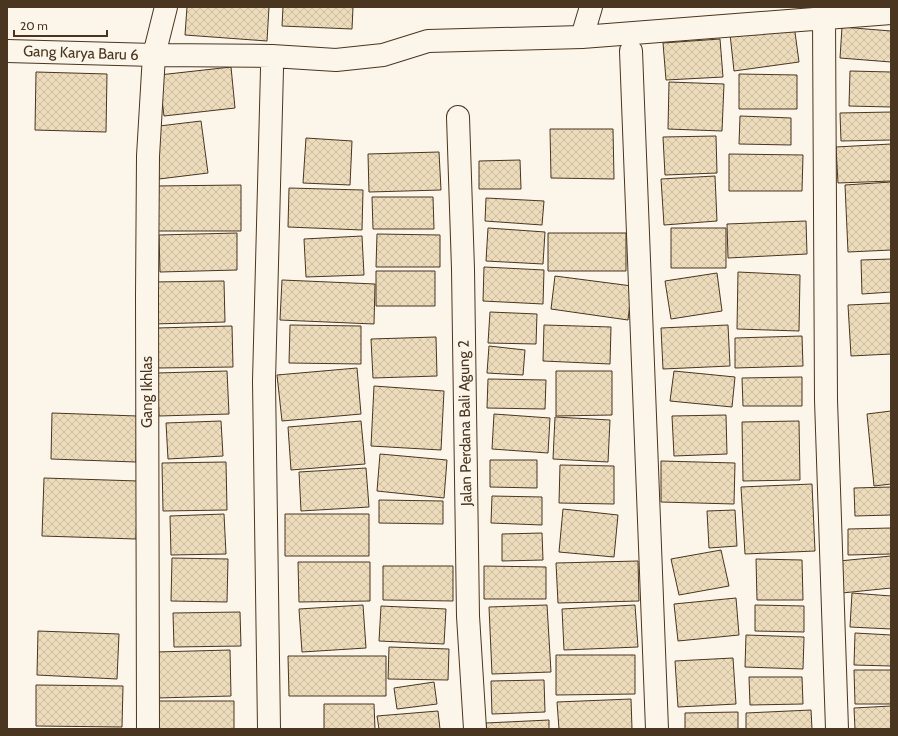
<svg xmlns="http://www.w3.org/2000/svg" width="898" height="736" viewBox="0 0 898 736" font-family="Cabin,sans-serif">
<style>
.building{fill:url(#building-cross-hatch);stroke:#4a3520}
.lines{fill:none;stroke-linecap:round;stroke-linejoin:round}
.minor-casing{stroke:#4a3520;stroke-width:24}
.minor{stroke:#fbf6e9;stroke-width:22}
.labels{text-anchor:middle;stroke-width:3;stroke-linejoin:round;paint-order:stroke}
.street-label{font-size:15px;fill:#4a3520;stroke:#fbf6e9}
</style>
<defs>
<pattern id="building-cross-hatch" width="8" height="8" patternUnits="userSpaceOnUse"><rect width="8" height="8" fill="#ecdcbc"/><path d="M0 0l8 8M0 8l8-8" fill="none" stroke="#ccbda1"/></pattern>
</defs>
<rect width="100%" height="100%" fill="#fbf6e9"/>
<path class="building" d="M187,7H269L267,41L185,35Z
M283,7H353L352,29L282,26Z
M794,25L799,62L734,71L730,34Z
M842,27L891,31V62L840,58Z
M720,39L723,77L666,80L663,43Z
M231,67L235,108L164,116L159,75Z
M850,71L891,72V107L849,106Z
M36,72L107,74L106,132L35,130Z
M739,74L797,75V109H739Z
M669,82L724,84L722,131L668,129Z
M891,112V140L841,141L840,113Z
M740,116L791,118V145L739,144Z
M201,121L208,173L159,179L151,127Z
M550,129H613L614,179L551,178Z
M716,136L717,173L665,175L663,137Z
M306,138L352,141L350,185L303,183Z
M891,144V181L838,183L836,147Z
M439,152L441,190L369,192L368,154Z
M729,154L803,155L802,191H729Z
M520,160L521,189H479V161Z
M715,176L717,221L664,225L661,179Z
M891,182V250L848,252L845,185Z
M241,185V231H155V186Z
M289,188L363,190L362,230L288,227Z
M372,197H433L434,229H373Z
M486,198L544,201L542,225L485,221Z
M806,221L807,254L728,258L727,224Z
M488,228L545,232L543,264L486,261Z
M671,228H726V268H671Z
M237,233V270L160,272L159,235Z
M548,233H626V271H548Z
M377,234L440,235V267H376Z
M362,236L364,275L306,277L304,239Z
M891,259V292L862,294L861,260Z
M484,267L544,270L543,304L483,301Z
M376,271H435V306H376Z
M738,272L800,275L799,331L737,329Z
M717,273L722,311L671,319L665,281Z
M555,276L632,286L628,320L551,309Z
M282,280L375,284L374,324L280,320Z
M224,281L225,322L153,324V282Z
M891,303V354L851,356L848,305Z
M490,312L537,314L536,344L488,343Z
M290,325L361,326V364L289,363Z
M544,325L611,327L610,364L543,361Z
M728,325L730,366L663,369L661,328Z
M232,326L233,367L158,368L157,328Z
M802,336L803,366L735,368V338Z
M436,337L437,376L373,378L371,339Z
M489,346L525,350L523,375L487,373Z
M357,368L361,414L282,421L277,375Z
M227,371L229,414L159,416L157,373Z
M556,371H612V415L556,416Z
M674,371L735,377L732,407L670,401Z
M802,377V406H743L742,378Z
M488,379L546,380L545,409L487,408Z
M374,386L444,391L441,450L371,446Z
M891,411V484L874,486L867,414Z
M52,413L137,416L136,462L51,459Z
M494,414L550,418L548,453L492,449Z
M726,415L727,454L674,456L672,416Z
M555,417L610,420L608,462L553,459Z
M221,421L223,456L168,459L166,423Z
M361,421L365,464L291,470L288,427Z
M799,421L800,480L743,481L742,422Z
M380,454L447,460L444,498L377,491Z
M490,460H537V488L490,487Z
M661,461L735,463L734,504L661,502Z
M226,462L227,510L163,511L162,463Z
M560,465L614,466V504L559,503Z
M366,468L369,507L301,511L299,472Z
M44,478L138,481L136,539L42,536Z
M812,484L815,551L745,554L741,487Z
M891,487V515L855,516L854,488Z
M492,496L542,497V525L491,523Z
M379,500L443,501V524L379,523Z
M563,509L618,515L614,557L559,552Z
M735,510L737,546L709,548L707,511Z
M224,514L226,554L171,555L170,516Z
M285,514H369V556H285Z
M891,528V554L848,555V529Z
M542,533L543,560L502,561V534Z
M721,550L729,586L679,595L671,559Z
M891,556V588L842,593L839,561Z
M172,558L228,559L227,602L171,601Z
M756,559L802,560L803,600H757Z
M638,561L639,601L558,603L556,563Z
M298,562H370V601L299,602Z
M383,566H453V601L383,600Z
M484,566L546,567V599H484Z
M852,593L891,596V629L850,627Z
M736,598L739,635L678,641L674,604Z
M363,605L366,648L302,652L299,609Z
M547,605L551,672L492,674L489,607Z
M635,605L638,647L564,650L562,609Z
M755,605L804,606V632L755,631Z
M381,606L446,609L444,644L379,641Z
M240,612L241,646L174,647L173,613Z
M38,631L119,634L117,679L37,675Z
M855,633L891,635V666L854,665Z
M746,635L804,637L803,669L745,667Z
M389,647L449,649L448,680L388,679Z
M230,650L231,696L157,698L156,652Z
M556,655H635V694L556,695Z
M288,656H386V696H289Z
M733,658L736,704L678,707L675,661Z
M854,670H891V704H855Z
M749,677H802L803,704L750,705Z
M544,680L545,712L492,714L491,681Z
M434,682L437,704L397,709L394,688Z
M36,685L123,686L122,727L36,726Z
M631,699L632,729H559L557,702Z
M153,701H234V729H153Z
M324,704H374L375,729H324Z
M891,706V729H855L854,708Z
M811,710L812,729H746V713Z
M438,711L440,729H379L377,716Z
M738,712V729H685V713Z
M549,720V729H486V723Z"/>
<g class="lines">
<defs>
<path id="minor" d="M824,18L826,400L837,729
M582,37L591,7
M7,51L154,55L166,7
M631,51L657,729
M458,117L463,269L468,616L475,729
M148,729L147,296L148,156L154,55L272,56L336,60L383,55L428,41L582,37L891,13
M269,729L264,381L272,69"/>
</defs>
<use href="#minor" class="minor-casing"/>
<use href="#minor" class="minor"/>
</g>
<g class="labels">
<g class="street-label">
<text transform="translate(81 53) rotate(2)" y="5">Gang Karya Baru 6</text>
<text transform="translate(147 392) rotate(-90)" y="5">Gang Ikhlas</text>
<text transform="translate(465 423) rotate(-91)" y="5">Jalan Perdana Bali Agung 2</text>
</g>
</g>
<rect width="898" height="736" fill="none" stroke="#4a3520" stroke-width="16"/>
<path d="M14 30v6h93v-6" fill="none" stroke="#4a3520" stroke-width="2"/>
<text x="20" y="30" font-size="12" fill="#4a3520" stroke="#fbf6e9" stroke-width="3" paint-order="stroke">20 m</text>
</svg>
